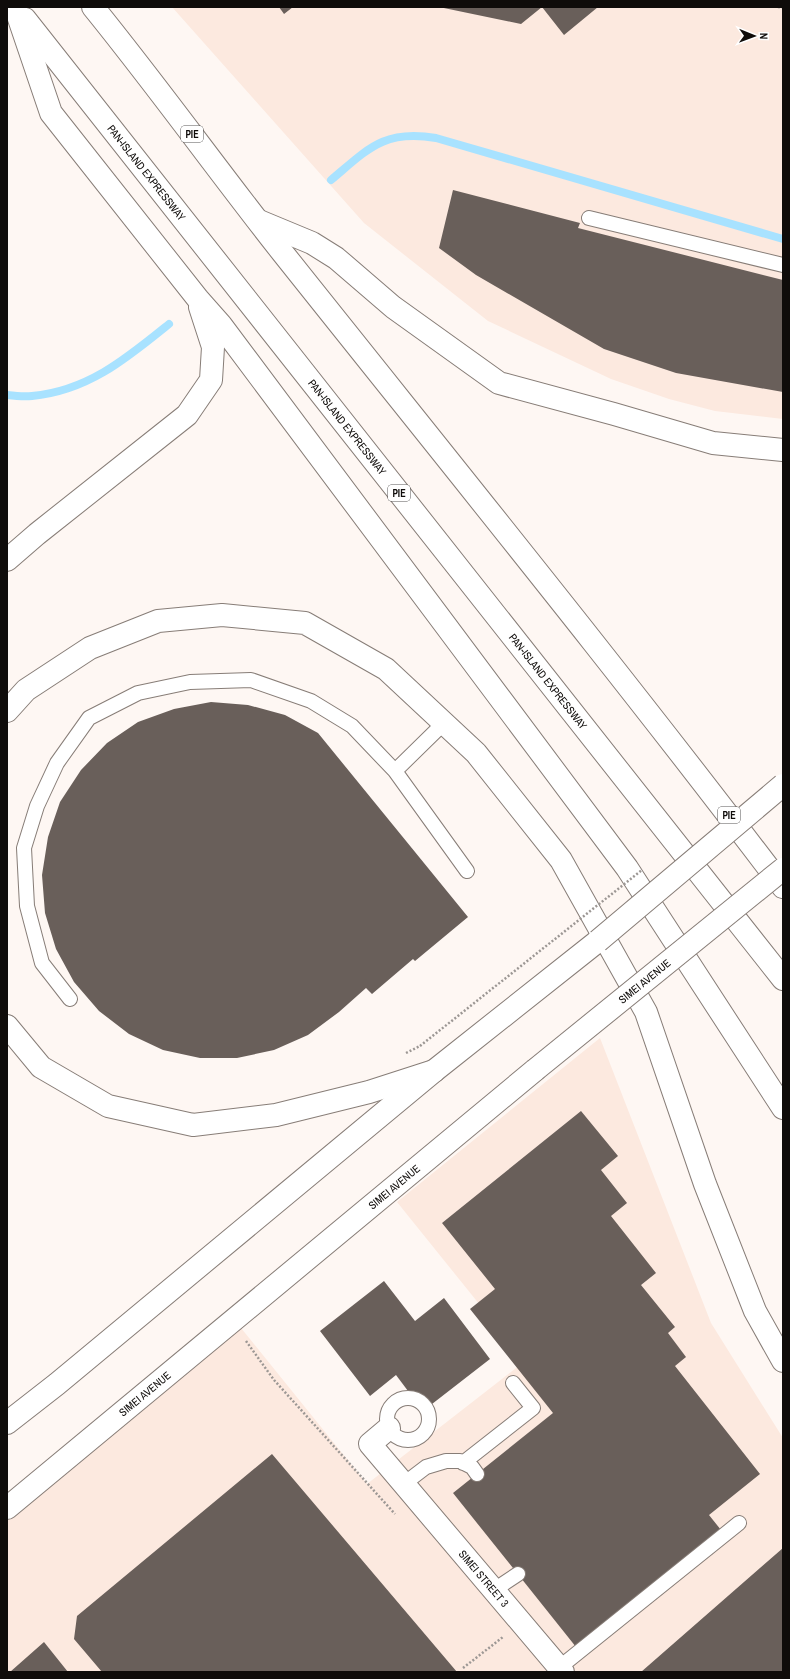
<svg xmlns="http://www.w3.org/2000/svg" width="790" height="1679" viewBox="0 0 790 1679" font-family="'Archivo Narrow',sans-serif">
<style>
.built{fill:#fce9df}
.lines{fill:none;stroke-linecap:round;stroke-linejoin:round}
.stream{stroke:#a8e2ff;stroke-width:8}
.building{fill:#695f5a}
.lane-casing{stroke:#877d77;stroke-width:16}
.street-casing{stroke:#877d77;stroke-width:24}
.primary-casing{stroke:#877d77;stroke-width:24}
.highway-casing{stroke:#877d77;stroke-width:24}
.path{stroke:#9c9794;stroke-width:2.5;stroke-dasharray:2 2;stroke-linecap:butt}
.lane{stroke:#fff;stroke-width:14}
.street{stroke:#fff;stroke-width:22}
.primary{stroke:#fff;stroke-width:22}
.highway{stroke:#fff;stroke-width:22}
.primary-bridge-casing{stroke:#877d77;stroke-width:24;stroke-linecap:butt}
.path-bridge{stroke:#9c9794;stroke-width:2.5;stroke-dasharray:2 2;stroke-linecap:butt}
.primary-bridge{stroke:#fff;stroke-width:22}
.labels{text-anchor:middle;stroke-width:3;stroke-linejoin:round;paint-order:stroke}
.shield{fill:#fff;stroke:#575554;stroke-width:1}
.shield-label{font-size:10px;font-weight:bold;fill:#0f0c0a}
.street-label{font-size:11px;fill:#0f0c0a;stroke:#fff}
</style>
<rect width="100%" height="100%" fill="#fef7f3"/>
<path class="built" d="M172,7H783V419L715,411L669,399L611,379L488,321L364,223Z
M600,1038L711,1323L783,1438V1672H7V1521L241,1328L367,1484L525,1361L397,1202Z"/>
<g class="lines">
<path class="stream" d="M331,180C368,149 384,129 436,138L783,239
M7,395C15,396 24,397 32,396C88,391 127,358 169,324"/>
</g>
<path class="building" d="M279,7H293L284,14Z
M439,7H598L564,35L542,7L521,24Z
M453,190L580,223L578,228L783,280V392L676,373L604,349L476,275L439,248Z
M211,702L248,705L285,715L318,733L468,917L415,961L413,959L372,994L366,988L339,1012L308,1035L274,1050L237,1058H200L163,1050L129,1034L99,1011L74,982L56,949L45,913L42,875L48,837L60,802L81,770L107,743L138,722L174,709Z
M581,1111L618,1156L601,1170L627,1203L611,1216L656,1273L641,1285L675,1327L668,1333L686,1357L675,1366L760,1474L709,1515L721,1530L576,1647L453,1493L553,1413L470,1309L495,1289L442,1223Z
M384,1281L415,1321L444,1298L490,1359L423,1411L396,1375L370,1396L320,1331Z
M272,1454L457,1672H102L74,1639L77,1616Z
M783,1548V1672H641Z
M44,1642L68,1672H10Z"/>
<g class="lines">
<defs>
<path id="lane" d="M589,218L783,265
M395,771L444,723
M70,999L42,963L27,906L24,848L37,806L57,763L89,718L138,693L190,682L251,680L311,701L352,726L395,771L467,871
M387 1419a21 21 0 1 1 42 0a21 21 0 1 1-42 0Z
M463,1463L533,1408L513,1383
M405,1483L426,1467L446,1461H460L472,1467L477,1474
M494,1590L518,1574
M560,1667L739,1523"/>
<g id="street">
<path id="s1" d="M389,1428L370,1444L563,1672"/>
</g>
<g id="primary">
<path d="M7,1423L57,1384L434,1071L598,941"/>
<path id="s2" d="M7,1508L535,1070"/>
</g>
<g id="highway">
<path d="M15,7L51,113L198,299L221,325L627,868L783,1108"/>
<path d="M93,7C158,87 218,171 282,252C450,463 620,672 783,887"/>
<path id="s3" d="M25,19L783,979"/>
<path d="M259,221L312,243L336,258L393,307L499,383L614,414L713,443L783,450"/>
<path d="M7,560L37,534L187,415L211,380L213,347L200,307"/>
<path d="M7,711L26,690L90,648L158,621L222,615L305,623L386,669L476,753L561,860L646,1012L705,1184L755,1311L783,1361"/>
<path d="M7,1026L41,1067L108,1106L193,1125L276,1115L369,1092L434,1071"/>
</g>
</defs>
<use href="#lane" class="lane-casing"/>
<use href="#street" class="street-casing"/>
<use href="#primary" class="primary-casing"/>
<use href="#highway" class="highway-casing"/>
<path class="path" d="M778,7L783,8
M406,1053L420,1046
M246,1341L274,1380L395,1514
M463,1668L503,1637"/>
<use href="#lane" class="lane"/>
<use href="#street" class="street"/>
<use href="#primary" class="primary"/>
<use href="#highway" class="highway"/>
<defs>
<g id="primary-bridge">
<path d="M598,941L783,785"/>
<path id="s4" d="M535,1070L783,869"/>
</g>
</defs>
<use href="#primary-bridge" class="primary-bridge-casing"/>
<path class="path-bridge" d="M420,1046L642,870"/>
<use href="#primary-bridge" class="primary-bridge"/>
</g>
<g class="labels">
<g class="shield">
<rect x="181" y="126" width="22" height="16" rx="3"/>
<rect x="388" y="485" width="22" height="16" rx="3"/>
<rect x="718" y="807" width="22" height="16" rx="3"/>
</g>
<g class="shield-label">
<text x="192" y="138">PIE</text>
<text x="399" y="497">PIE</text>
<text x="729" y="819">PIE</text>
</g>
<g class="street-label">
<text dy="4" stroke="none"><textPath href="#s3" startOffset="196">PAN-ISLAND EXPRESSWAY</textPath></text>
<text dy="4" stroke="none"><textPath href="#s3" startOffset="520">PAN-ISLAND EXPRESSWAY</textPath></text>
<text dy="4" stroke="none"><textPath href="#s3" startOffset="844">PAN-ISLAND EXPRESSWAY</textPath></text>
<text dy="4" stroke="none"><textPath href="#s4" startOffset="141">SIMEI AVENUE</textPath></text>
<text dy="4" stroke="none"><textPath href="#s2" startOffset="503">SIMEI AVENUE</textPath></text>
<text dy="4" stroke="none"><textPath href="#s2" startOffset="179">SIMEI AVENUE</textPath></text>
<text dy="4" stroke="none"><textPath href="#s1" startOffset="201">SIMEI STREET 3</textPath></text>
</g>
</g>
<rect width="790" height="1679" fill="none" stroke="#0f0c0a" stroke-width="16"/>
<g transform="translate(754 36) rotate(91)" stroke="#ffffff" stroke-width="3" paint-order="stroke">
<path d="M0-3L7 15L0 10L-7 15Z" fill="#0f0c0a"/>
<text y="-6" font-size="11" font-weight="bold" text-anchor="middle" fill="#0f0c0a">N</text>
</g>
</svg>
